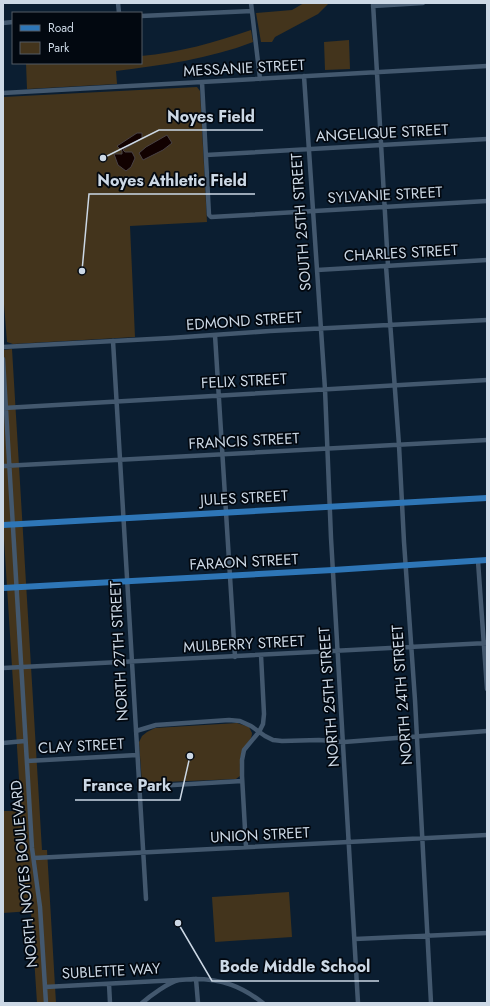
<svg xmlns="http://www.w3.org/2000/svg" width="490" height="1006" viewBox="0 0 490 1006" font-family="Jost,sans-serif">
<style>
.green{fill:#43341c}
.water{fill:#110100;stroke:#494245}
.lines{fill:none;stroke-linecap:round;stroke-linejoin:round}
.minor{stroke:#43586e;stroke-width:4.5}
.major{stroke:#2e76b7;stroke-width:6}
.labels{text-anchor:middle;stroke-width:3.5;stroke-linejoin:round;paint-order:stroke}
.street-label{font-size:15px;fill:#ccd8e5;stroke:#020810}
.leader{fill:none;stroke:#ccd8e5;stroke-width:1.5}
.callout-dot{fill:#ccd8e5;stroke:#020810;stroke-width:1.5}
.callout-label{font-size:16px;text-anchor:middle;font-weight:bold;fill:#ccd8e5;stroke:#020810;stroke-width:3.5;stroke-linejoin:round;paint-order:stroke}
</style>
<rect width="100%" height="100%" fill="#0b1e31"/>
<path class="green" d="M304,3H329L318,14L275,37L272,42H261L256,13L292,10Z
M251,30L253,42C209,59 163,65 116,71L117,84L27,89L26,63H141V56C179,53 215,42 251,30Z
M349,40L350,69L325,70L324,42Z
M197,87L200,91L207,222L130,226L135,337L13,344L7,342L3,292V97Z
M12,349L42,850H47L56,1003H37L31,911L3,913V811H21L3,523V350Z
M237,723L249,727L252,733C252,740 246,743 243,750C239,758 240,767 240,776L236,779L142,783L139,742L142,736L147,732L155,728Z
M289,892L292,937L215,942L212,897Z"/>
<path class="water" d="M137,133H142V138L123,150L125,152H132L135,158L131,167L126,171L118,165L114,154H122V151L117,146Z
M167,135L172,143L163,150L143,160L139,153L146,147Z"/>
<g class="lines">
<path class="minor" d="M118,3L119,13
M251,3L260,79
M373,3L388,266
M373,6L423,3
M141,16L252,11
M3,23L13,22
M304,76L325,389L331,538L358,1003
M202,82L209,215L211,217L487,201
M3,93L487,66
M206,155L487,139
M386,266L399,445L404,542L415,700L431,1003
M317,270L487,260
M215,335L235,657
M113,341L146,899
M3,347L170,338L270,331L487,320
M3,359L32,848L40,907L46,1003
M4,408L487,380
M3,466L487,440
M478,561L487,689
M3,668L487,643
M136,731L156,725L229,720L240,721L251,726L265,736L273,740L282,741L319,740L344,742L487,731
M3,743L25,741
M27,761L137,755
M139,787L242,781
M246,847L242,776V760L244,750L259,732L263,724L264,714L261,655
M34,858L487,835
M355,939L487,933
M196,979L198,1003
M109,984L110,1003
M45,987L178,980
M142,1003C150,996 169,982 179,980C183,979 189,980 194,979C222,979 241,986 263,1003"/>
<path class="major" d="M3,525L487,498
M3,588L333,570L487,560"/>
</g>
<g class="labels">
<g class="street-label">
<text transform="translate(244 68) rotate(-3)" y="5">MESSANIE STREET</text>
<text transform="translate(382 133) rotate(-3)" y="5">ANGELIQUE STREET</text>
<text transform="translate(385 195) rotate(-3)" y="5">SYLVANIE STREET</text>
<text transform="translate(301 222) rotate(-94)" y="5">SOUTH 25TH STREET</text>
<text transform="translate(401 253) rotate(-3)" y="5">CHARLES STREET</text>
<text transform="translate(244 321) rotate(-4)" y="5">EDMOND STREET</text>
<text transform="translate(244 381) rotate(-3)" y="5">FELIX STREET</text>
<text transform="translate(244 441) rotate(-3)" y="5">FRANCIS STREET</text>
<text transform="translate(244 498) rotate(-3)" y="5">JULES STREET</text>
<text transform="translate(244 562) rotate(-3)" y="5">FARAON STREET</text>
<text transform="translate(244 644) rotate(-3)" y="5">MULBERRY STREET</text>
<text transform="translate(119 651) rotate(-93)" y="5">NORTH 27TH STREET</text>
<text transform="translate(402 695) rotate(-94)" y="5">NORTH 24TH STREET</text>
<text transform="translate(329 697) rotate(-94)" y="5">NORTH 25TH STREET</text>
<text transform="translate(81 746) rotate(-3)" y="5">CLAY STREET</text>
<text transform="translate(260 835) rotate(-3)" y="5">UNION STREET</text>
<text transform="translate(24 874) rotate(-95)" y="5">NORTH NOYES BOULEVARD</text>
<text transform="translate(111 971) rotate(-3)" y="5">SUBLETTE WAY</text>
</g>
</g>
<path class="leader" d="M103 158L159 130H263M82 271L89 194H255M190 756L180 800H75M178 923L212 981H379"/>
<g class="callout-dot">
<circle cx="103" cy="158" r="4"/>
<circle cx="82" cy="271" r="4"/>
<circle cx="190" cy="756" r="4"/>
<circle cx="178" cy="923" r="4"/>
</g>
<g class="callout-label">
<text x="211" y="122">Noyes Field</text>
<text x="172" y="186">Noyes Athletic Field</text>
<text x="127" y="791">France Park</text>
<text x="295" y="972">Bode Middle School</text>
</g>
<rect width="490" height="1006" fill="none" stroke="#ccd8e5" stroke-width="8"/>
<rect x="12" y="12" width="130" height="52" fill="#020810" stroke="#535b65"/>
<rect x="20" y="25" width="20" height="6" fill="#2e76b7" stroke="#535b65"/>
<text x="48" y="32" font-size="12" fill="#ccd8e5">Road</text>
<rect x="20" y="42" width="20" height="12" fill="#43341c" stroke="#535b65"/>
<text x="48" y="52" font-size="12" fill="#ccd8e5">Park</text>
</svg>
